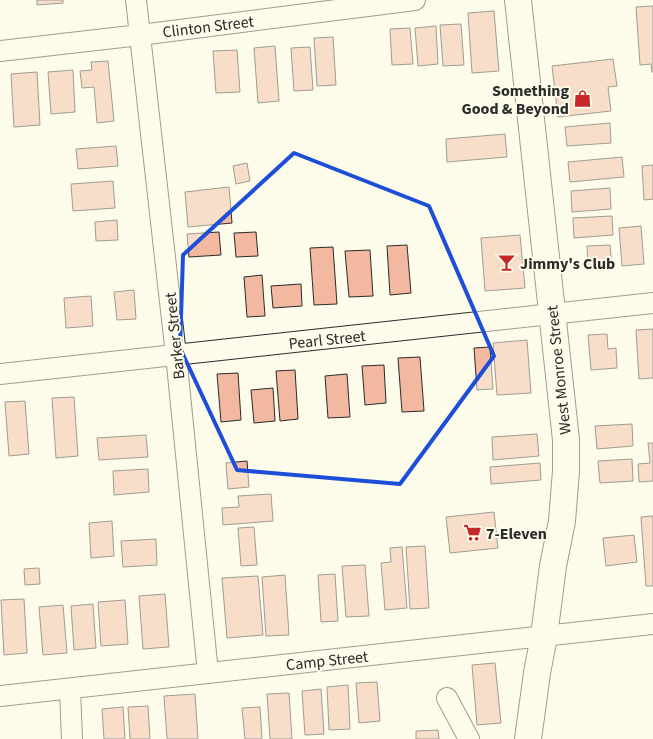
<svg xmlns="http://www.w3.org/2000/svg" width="653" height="739" viewBox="0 0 653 739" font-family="'Source Sans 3',sans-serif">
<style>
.building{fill:#f2b8a0;stroke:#2b2b2b}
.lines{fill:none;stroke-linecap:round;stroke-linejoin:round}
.minor-casing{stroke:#2b2b2b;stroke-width:22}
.major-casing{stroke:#2b2b2b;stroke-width:28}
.minor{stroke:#fdfbea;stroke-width:20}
.major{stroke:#fdfbea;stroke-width:26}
.marked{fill:none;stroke:#1d4ed8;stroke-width:4;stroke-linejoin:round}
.labels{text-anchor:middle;stroke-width:4;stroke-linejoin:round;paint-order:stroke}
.street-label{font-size:16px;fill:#2b2b2b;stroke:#fdfbea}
.poi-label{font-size:16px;font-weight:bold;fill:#2b2b2b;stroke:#fdfbea;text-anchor:start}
</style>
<rect width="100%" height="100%" fill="#fdfbea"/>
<path class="building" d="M37,0H63V3L37,5Z
M653,6V72H652L651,64L640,65L636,7Z
M494,11L499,71L472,73L468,13Z
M461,24L464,65L443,66L440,25Z
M436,26L438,64L418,66L415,28Z
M410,28L413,64L392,65L390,29Z
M333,37L336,85L317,86L314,38Z
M275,46L279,101L258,103L254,48Z
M310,47L313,90L294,91L291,48Z
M237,50L240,92L216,93L213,51Z
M613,59L617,86L608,87L611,111L558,117L552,66Z
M108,61L114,121L97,123L94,87L82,88L80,71L92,70L91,62Z
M73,70L75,112L51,114L48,72Z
M37,72L40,125L14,127L11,74Z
M610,123L611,143L567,146L565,127Z
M505,134L507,157L447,162L446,139Z
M116,146L118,166L78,169L76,149Z
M622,157L624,177L570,182L568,162Z
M247,163L250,181L236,184L233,166Z
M653,165V199L644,200L642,166Z
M113,181L115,208L73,211L71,184Z
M229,187L232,223L188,227L185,192Z
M610,188L611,209L572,212L571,191Z
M612,216L613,235L574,238L573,218Z
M117,220L118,240L96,241L95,222Z
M641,226L644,264L622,266L619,228Z
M219,232L221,255L189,257L187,234Z
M256,232L258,256L236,257L234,233Z
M520,235L525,288L485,291L481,238Z
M407,245L411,293L390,295L387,246Z
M610,245L612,267L588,268L587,246Z
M333,247L337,304L314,305L310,248Z
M370,250L373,296L349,297L345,251Z
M262,275L265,316L247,317L244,277Z
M301,284L302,306L273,308L271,286Z
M134,290L136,319L117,320L114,292Z
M91,296L93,326L66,328L64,298Z
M653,329V378L639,379L636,330Z
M607,334L608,349L616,348L617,368L591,370L588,335Z
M527,340L531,393L497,395L493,343Z
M490,347L493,389L477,390L474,348Z
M420,357L424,411L402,412L398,358Z
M384,365L386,403L365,405L362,366Z
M295,370L298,419L280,421L276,371Z
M238,373L241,420L221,422L217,374Z
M347,374L350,417L328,418L325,376Z
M273,388L275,421L254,423L251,390Z
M74,397L78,456L56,458L52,398Z
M25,401L29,454L9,456L5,402Z
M632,424L633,446L597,449L595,426Z
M537,434L539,456L493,460L492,437Z
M146,435L148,457L99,460L97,438Z
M648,443H653V481L639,482L638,464L650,463Z
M632,459L633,481L600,483L598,461Z
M247,461L249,487L228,489L226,463Z
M540,463L541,480L491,484L490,467Z
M148,469L149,492L114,495L113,471Z
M271,494L273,521L223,525L222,508L239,507L238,496Z
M494,512L498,548L450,553L446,517Z
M653,516V586H646L641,517Z
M112,521L114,556L91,558L89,523Z
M254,527L257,565L241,566L238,528Z
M634,535L637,562L606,566L603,538Z
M156,539L157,565L123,567L121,541Z
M425,546L429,608L410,609L406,547Z
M402,547L407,608L385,610L381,563L391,562L390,548Z
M365,565L369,616L346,617L342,566Z
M39,568L40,584L25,585L24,569Z
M335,574L338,621L321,622L318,575Z
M285,575L289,635L266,636L262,577Z
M258,576L263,635L227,638L222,578Z
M165,594L169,647L143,649L139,596Z
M24,599L27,653L4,655L1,600Z
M125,600L128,644L101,646L98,602Z
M93,604L96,648L74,650L71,606Z
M63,605L67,653L43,655L39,607Z
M495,663L501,723L477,725L472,665Z
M377,682L380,721L359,723L356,683Z
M348,685L350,729L329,730L327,687Z
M321,689L324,734L305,735L302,691Z
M289,693L292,739H270L267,694Z
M195,694L198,739H167L164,696Z
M148,706L150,739H130L128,707Z
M123,707L125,739H104L102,709Z
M260,707L262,739H245L242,708Z
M438,730L439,739H416V731Z"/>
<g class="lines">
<defs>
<path id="minor" d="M136,0L176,355L208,673
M0,51L140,35L415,0
M0,374L653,303
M70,689L72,739
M0,696L653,624
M447,698L469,739"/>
<path id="major" d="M518,0L566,440V471L562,521L553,566L544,636L537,673L528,739"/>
</defs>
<use href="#minor" class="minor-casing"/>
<use href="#major" class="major-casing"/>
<use href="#minor" class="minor"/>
<use href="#major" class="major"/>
</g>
<path d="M0 0H653V739H0ZM294,153L429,206L494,356L400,484L237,470L180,348L183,255Z" fill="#fdfbea" fill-opacity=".55" fill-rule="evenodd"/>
<path class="marked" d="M294,153L429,206L494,356L400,484L237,470L180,348L183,255Z"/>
<defs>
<symbol id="shop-bare" viewBox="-9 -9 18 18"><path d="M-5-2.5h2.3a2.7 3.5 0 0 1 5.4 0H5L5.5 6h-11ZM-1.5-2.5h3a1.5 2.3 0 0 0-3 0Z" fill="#c62828" stroke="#fdfbea" stroke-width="2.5" paint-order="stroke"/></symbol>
<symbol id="bar-bare" viewBox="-9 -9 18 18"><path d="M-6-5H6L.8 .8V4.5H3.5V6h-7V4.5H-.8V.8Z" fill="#c62828" stroke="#fdfbea" stroke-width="2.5" paint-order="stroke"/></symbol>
<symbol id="supermarket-bare" viewBox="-9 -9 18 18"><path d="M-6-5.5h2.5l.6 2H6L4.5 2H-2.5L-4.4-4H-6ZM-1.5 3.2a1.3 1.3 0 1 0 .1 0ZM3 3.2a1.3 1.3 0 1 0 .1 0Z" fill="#c62828" stroke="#fdfbea" stroke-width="2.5" paint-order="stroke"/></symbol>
</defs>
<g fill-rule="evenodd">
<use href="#shop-bare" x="570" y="86" width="25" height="25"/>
<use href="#bar-bare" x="494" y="250" width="25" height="25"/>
<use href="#supermarket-bare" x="460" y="520" width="25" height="25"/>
</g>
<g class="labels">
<g class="street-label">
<text transform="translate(208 26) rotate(-7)" y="6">Clinton Street</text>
<text transform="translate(174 336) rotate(-96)" y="6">Barker Street</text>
<text transform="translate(327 339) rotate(-6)" y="6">Pearl Street</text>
<text transform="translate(558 370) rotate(-96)" y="6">West Monroe Street</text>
<text transform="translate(327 660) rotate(-6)" y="6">Camp Street</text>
</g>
<g class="poi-label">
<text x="569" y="96" text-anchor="end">Something<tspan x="569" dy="18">Good &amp; Beyond</tspan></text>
<text x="520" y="269">Jimmy's Club</text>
<text x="486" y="539">7-Eleven</text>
</g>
</g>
</svg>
